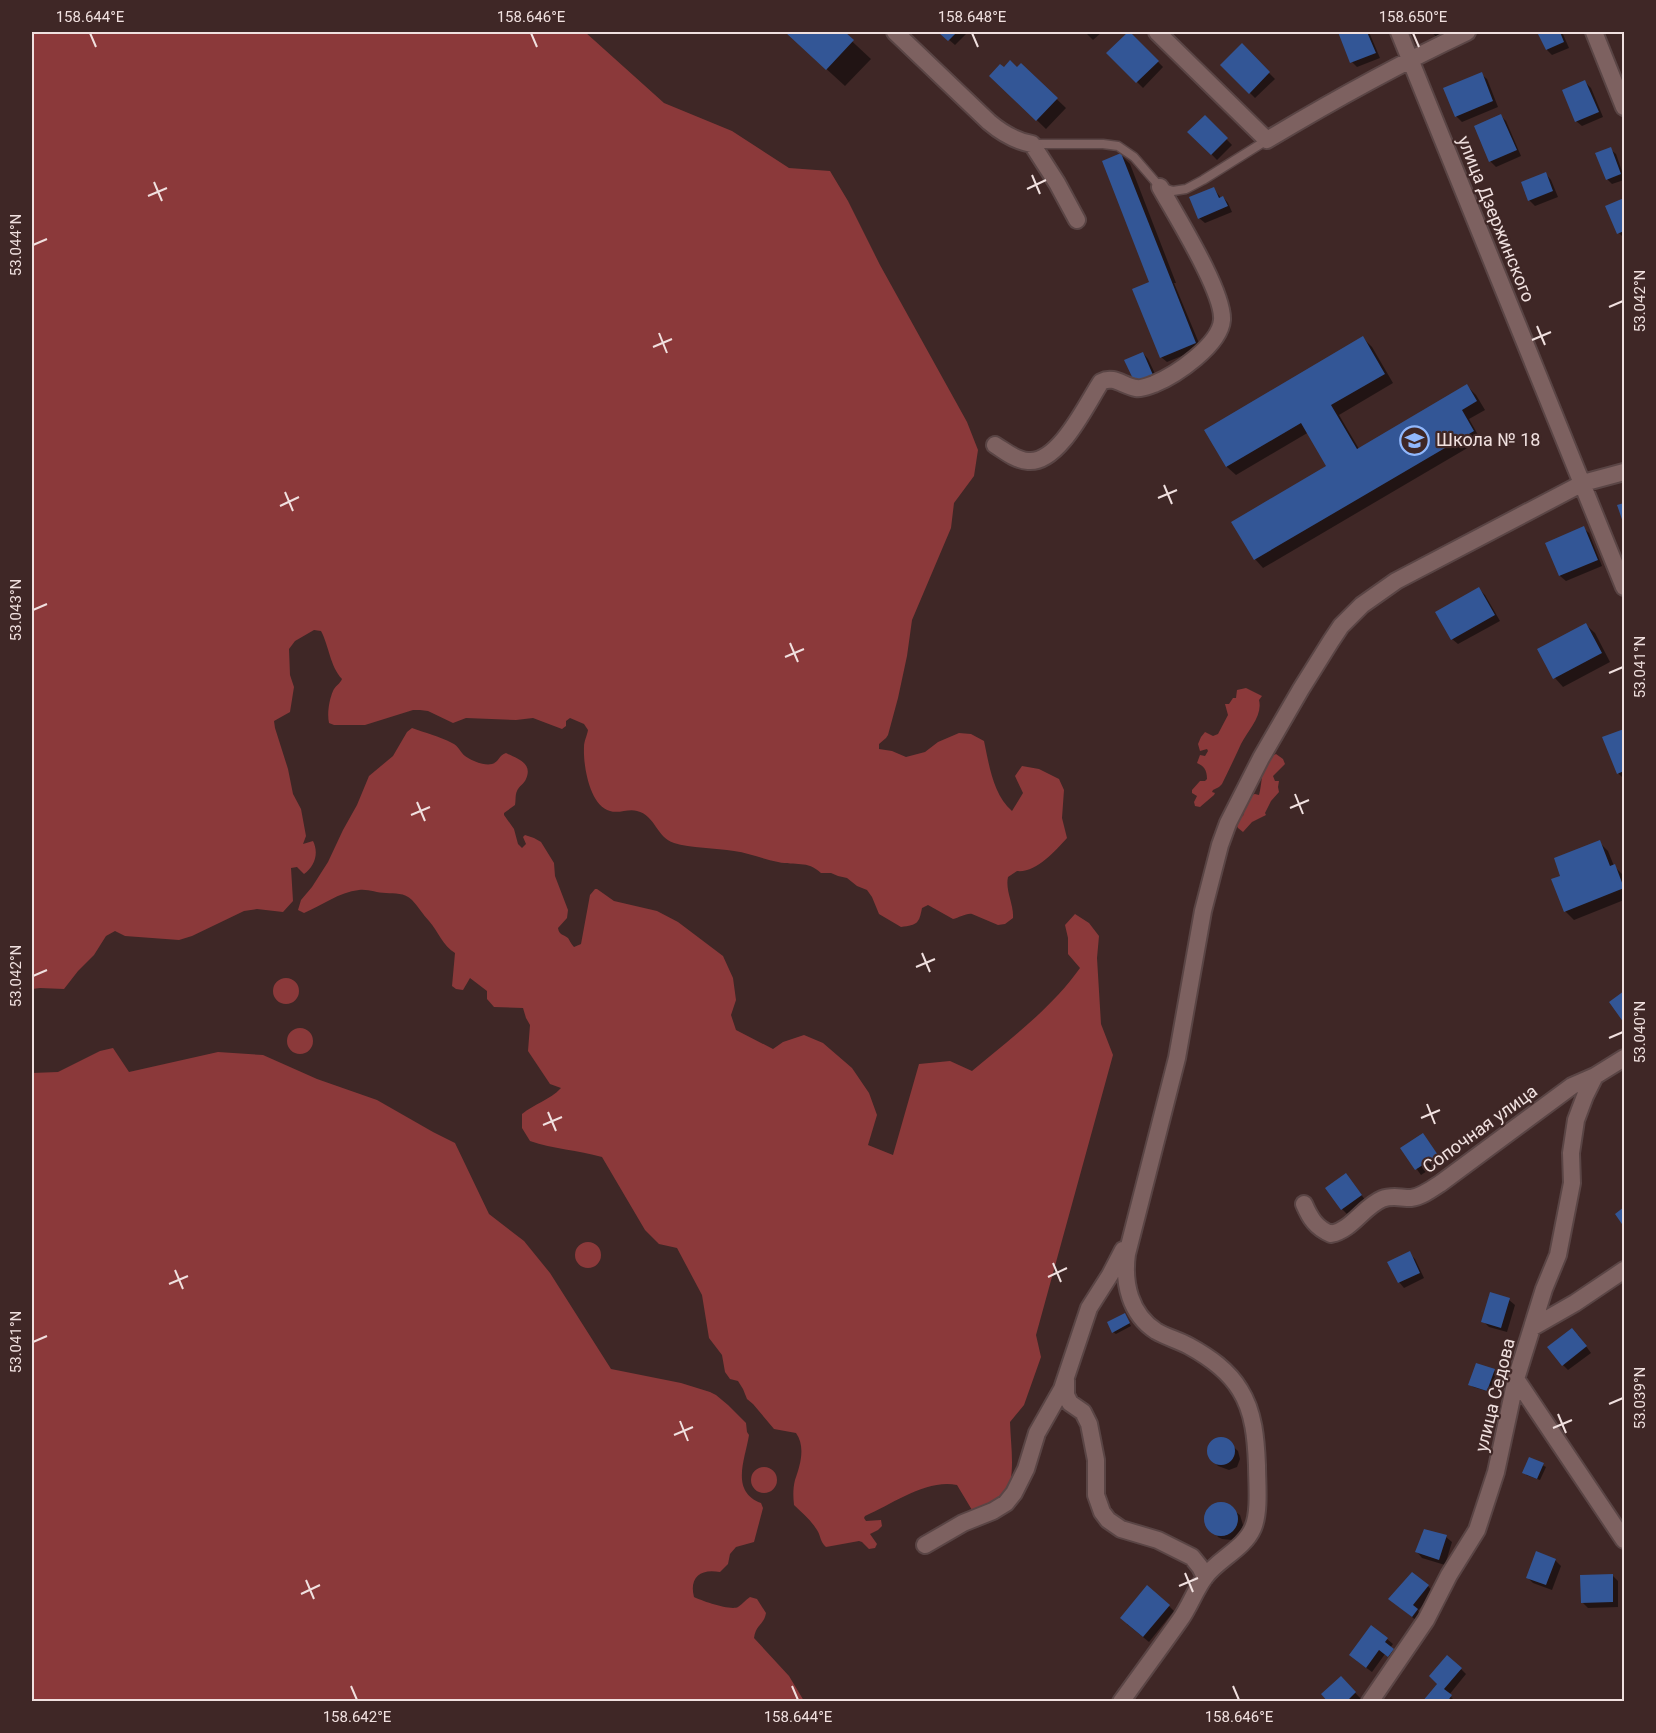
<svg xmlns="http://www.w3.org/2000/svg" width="1656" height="1733" viewBox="0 0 1656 1733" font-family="Roboto,sans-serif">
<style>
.forest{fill:#8b393a}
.shadow{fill:#0007}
.building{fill:#335696}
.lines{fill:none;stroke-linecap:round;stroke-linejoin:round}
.lane-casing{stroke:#5a4545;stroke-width:11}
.street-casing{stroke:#5a4545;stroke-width:20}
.lane{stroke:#7d6160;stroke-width:8}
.street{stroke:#7d6160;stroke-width:16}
.ticks{fill:none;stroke:#f0e0df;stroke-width:2}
.labels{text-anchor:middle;stroke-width:4.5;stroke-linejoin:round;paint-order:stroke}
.street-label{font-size:18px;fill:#f0e0df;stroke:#3f2726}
.poi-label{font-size:18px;fill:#f0e0df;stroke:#3f2726;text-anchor:start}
.neatline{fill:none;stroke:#f0e0df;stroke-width:2}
.ticks-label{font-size:15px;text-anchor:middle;fill:#f0e0df}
</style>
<rect width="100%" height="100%" fill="#3f2726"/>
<path class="forest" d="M32,32H585L664,103L732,131L789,168L830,171L848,201L880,265L967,422L978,450L974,476L954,503L951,528L912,620L907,656L898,698L888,735L886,738L879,744V749L892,751L906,757L925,752L938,742L959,733L971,734L984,741C989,764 993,795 1012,811L1023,793L1015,776L1022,766L1039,769L1059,779L1064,790L1062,818L1067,838C1055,851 1036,873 1017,871L1008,877C1005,891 1014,904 1013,918L1005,924L998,925L972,914C966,913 959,918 953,919L928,905L922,908C919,923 918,925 901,927L879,914L872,897L867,890L857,886L847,878L838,876L831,873H821C807,860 796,866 778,862C763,859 749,853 734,851C716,848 690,848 674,843C657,838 655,815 637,811C629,808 619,814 610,811C590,806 583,766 584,747C584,741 587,736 588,730L584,724L570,718L566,721V726L562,729L533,718L516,720L466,718L453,723L428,711L420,710H413L365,725H334L329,723C327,714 329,700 333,691C335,686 340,684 342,679C330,666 329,646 321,631L314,630L295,641L289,649L290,675L294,687L290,712L274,721L275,728L288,769L293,794L301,809L306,836L303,844L313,841C319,853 315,866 304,874L297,867L291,868L293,901L283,912L257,909L244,911L192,936L179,940L125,936L115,931L106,936L94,955L78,971L64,989L40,988L32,989Z
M1246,688L1262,696L1259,700C1263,716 1248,730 1241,744C1235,757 1229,770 1222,784L1219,787L1213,790L1212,792L1215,793L1214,795L1200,807L1195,806L1194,802L1197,796L1192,793V790L1200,781H1205L1207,779C1207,770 1204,766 1197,763L1200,755L1205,756L1208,751L1207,749L1200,751L1198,744L1201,737L1205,732L1213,736L1218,734L1228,715L1225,704H1229L1233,698H1236L1237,690Z
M412,728C425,733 439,736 452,743C459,746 460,752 465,756C472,761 484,766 492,764C499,762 499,755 506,753C518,759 533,763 526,779C524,784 519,786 517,791C515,795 516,800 515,805L504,813V815L514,829L518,844L522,848L526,844L523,837L525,835L534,838L541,842L554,863L555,876L568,910L567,918L558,928C559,935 563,934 568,938C570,941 571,944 574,947L581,944L590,895L595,889H597L614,901L657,911L678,922L723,956L733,978L736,1000L731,1015L736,1030L773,1049L783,1042L804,1035L823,1043L852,1068L869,1093L877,1115L868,1145L893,1155L919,1064L950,1061L972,1071C1010,1039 1051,1009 1080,968L1068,954V938L1065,925L1075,914L1089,923L1099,936L1097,958L1101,1024L1113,1055L1036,1335L1041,1357L1024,1405L1010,1422C1011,1451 1016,1473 1005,1501L976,1513L972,1510L957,1485C926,1479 893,1504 865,1516L864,1518L866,1521L881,1520L882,1526L878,1530L870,1534L877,1544L875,1548L869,1549L862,1542L859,1541L826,1547C820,1542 821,1536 817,1530C811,1520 802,1513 794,1505C793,1496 793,1488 795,1480C800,1466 806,1447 796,1433L774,1429L753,1404L747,1399L743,1389L738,1381L730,1379L725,1372L722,1355L709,1338L702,1295L677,1248L659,1244L645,1230L602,1157C578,1150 553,1149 530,1141L522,1128V1114C534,1104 550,1100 561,1088L550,1084L528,1051L530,1025L526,1018L523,1008L494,1007L487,999V991L470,978L463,990L456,989L452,986L455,953C443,946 438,931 429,921C423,915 418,906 412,900C404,892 395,894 386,893C376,893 369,889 359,890C339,892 321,906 304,913L298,910L301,900L312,887L328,862L343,830L357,805L369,776L393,756L407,732Z
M1276,754L1283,759L1285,764L1273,776L1275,781H1279L1278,787L1279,792L1271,801L1265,813L1266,815L1252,822L1243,832L1238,828L1236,824L1239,817L1243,816L1245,807L1251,795L1255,794L1259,795C1263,781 1260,761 1276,754Z
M273 991a13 13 0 1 1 26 0a13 13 0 1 1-26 0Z
M287 1041a13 13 0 1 1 26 0a13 13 0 1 1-26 0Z
M113,1048L129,1072L218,1052L263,1055L317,1079L377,1100L433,1132L455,1143L489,1214L524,1241L550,1273L611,1369L681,1383L710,1392L716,1395L728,1405L746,1423L747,1432L749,1435C745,1460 730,1491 761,1503L763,1508L754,1542L736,1547L730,1554L728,1564L720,1572C700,1568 689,1578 694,1597C702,1601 731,1611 738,1607C743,1604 745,1600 750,1597L757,1599L766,1613C764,1625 756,1624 754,1638L789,1676L804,1701H32V1073L58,1072L100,1051Z
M575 1255a13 13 0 1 1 26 0a13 13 0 1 1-26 0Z
M751 1480a13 13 0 1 1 26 0a13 13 0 1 1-26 0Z"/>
<path class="shadow" d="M786,32H842L871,59L845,86Z
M940,32H968L955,45Z
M1085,32H1102L1093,40Z
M1129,32L1163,67L1143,88L1108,53Z
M1340,32H1369L1380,58L1357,67L1352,62Z
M1431,32H1452L1438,38Z
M1539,32H1562L1569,48L1552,55L1547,50Z
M1242,46L1275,79L1255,98L1222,65Z
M1021,65L1066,108L1046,129L991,76L1004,69H1017Z
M1481,74L1487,79L1498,107L1462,122L1456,116Z
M1585,82L1591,88L1603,117L1582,126L1576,121Z
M1501,116L1506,121L1521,156L1496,167L1490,161Z
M1205,117L1232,145L1217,160L1190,132Z
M1610,149L1616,154L1624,177V180L1612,184L1607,179Z
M1121,155L1130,164L1176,283H1174L1201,348L1167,362L1161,357L1151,282Z
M1546,174L1551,180L1558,197L1535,206L1529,200Z
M1214,189L1221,198L1223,197L1228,203L1232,212L1205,223L1199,218Z
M1624,199V238L1619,233L1607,206Z
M1363,338L1372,347L1393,383L1339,415L1359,449L1467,386L1476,395L1485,410L1469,419L1481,440L1263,568L1255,559L1329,467L1309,432L1236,475L1227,467L1206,430Z
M1143,353L1148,359L1158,380L1142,388Z
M1583,528L1589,533L1602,566L1566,581L1560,576L1547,543Z
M1479,589L1485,595L1500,621L1458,644L1452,639Z
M1586,625L1595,633L1610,662L1563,687L1555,678Z
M1624,730V779L1618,773L1604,738Z
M1599,842L1608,851L1614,866L1623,875L1624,900L1574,920L1565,911L1562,877Z
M1423,1135L1442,1161L1421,1175L1402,1149Z
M1346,1175L1366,1201L1347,1214L1342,1209Z
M1409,1253L1415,1259L1424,1278L1404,1288L1399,1282Z
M1509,1300L1515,1305L1507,1332L1489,1327L1483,1321Z
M1125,1315L1131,1326L1116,1334L1113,1332Z
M1578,1335L1591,1353L1568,1370L1563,1365Z
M1494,1371L1496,1373L1490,1392L1473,1387L1470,1384Z
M1221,1438L1225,1439L1238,1451L1240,1459L1237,1467L1229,1470L1218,1466L1209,1456V1448L1213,1441Z
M1530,1459L1546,1467L1540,1480L1526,1475Z
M1219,1504H1224L1240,1515L1243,1525L1240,1534L1232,1540L1222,1539L1218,1537L1207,1522L1208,1513L1210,1509Z
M1446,1537L1452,1542L1445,1565L1422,1558L1417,1552Z
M1555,1560L1561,1566L1552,1590L1533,1583L1527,1577Z
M1612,1575L1618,1581V1607L1588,1608L1582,1602Z
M1428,1586L1433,1592L1418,1611L1423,1616L1418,1622L1396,1604Z
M1169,1606L1174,1611L1149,1642L1127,1624Z
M1387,1639L1393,1644L1390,1648L1399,1655L1395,1661L1385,1654L1372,1672L1357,1661Z
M1461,1669L1466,1674L1449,1695L1456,1702H1424Z
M1341,1678L1361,1699L1358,1702H1330Z"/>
<path class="building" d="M785,32H845L854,40L826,70Z
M938,32H957L948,41Z
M1128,32H1130L1159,61L1136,83L1106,53Z
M1338,32H1367L1376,53L1350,63Z
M1537,32H1560L1564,42L1546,50Z
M1242,43L1270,72L1249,94L1220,65Z
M1010,60L1017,67L1021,63L1058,98L1036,121L989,76L1000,64L1004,67Z
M1482,72L1493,101L1455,117L1443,88Z
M1585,80L1599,112L1575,122L1562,90Z
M1501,114L1517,150L1489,162L1474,126Z
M1205,115L1228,138L1211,155L1187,132Z
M1611,147L1621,174L1606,180L1595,153Z
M1121,153L1196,343L1160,358L1132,289L1149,282L1102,161Z
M1546,172L1553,191L1528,201L1521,182Z
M1214,187L1219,198L1223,196L1228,206L1198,219L1189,197Z
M1624,198V231L1617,234L1605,206Z
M1363,336L1385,374L1331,405L1357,449L1467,384L1477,401L1462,410L1474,431L1254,560L1231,522L1326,466L1301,423L1226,467L1204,430Z
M1143,352L1153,375L1135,383L1124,360Z
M1624,503V525L1617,505Z
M1584,526L1598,560L1559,576L1545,543Z
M1479,587L1495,615L1451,640L1435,612Z
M1586,623L1602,653L1553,679L1537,649Z
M1624,729V771L1617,774L1602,737Z
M1600,840L1610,866L1615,864L1624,888L1564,912L1551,879L1560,876L1554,858Z
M1624,991V1023L1609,1002Z
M1423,1133L1438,1155L1415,1170L1400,1148Z
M1346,1173L1362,1195L1341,1210L1325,1188Z
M1624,1207V1227L1615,1214Z
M1410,1251L1420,1273L1398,1283L1387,1262Z
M1490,1292L1510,1298L1501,1328L1481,1322Z
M1125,1313L1130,1323L1112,1333L1107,1322Z
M1572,1328L1587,1346L1562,1366L1547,1347Z
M1476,1363L1495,1369L1487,1391L1468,1385Z
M1207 1451a14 14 0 1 1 28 0a14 14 0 1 1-28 0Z
M1529,1457L1544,1463L1537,1479L1522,1473Z
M1204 1519a17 17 0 1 1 34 0a17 17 0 1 1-34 0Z
M1424,1529L1447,1535L1439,1560L1415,1552Z
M1536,1551L1556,1559L1546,1585L1526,1578Z
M1412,1572L1429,1585L1413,1605L1418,1609L1412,1617L1388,1599Z
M1613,1574V1602L1581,1603L1580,1575Z
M1147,1585L1170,1605L1143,1637L1120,1618Z
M1371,1625L1388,1638L1385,1642L1394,1649L1388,1657L1379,1650L1366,1668L1349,1655Z
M1447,1655L1462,1668L1444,1689L1452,1695L1447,1702H1422L1437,1684L1429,1676Z
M1341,1676L1356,1692L1346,1702H1328L1321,1694Z"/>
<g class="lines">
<defs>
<path id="lane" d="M1032,144H1103L1118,146L1134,157L1160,187L1173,191L1186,189L1203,180L1267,140"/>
<path id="street" d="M895,32L989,122C1002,133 1015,141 1032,144L1057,183L1077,220
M1157,32L1267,140C1332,101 1399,64 1467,32
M1399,32L1624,587
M1594,32L1624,107
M995,445C1005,451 1015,460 1028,461C1059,464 1087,403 1101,382C1114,375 1123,386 1136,388C1142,389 1148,386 1154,384C1176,375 1220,345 1222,320C1224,292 1175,214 1160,187
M1304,1204C1310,1218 1316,1228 1331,1234C1352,1230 1363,1207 1382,1199C1392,1195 1400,1198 1411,1198C1421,1197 1432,1189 1441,1183L1572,1086L1595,1076L1624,1058
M1533,1327L1575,1303L1624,1270
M1516,1379L1624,1540
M1066,1380V1395L1070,1403L1083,1412L1089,1424L1096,1460V1495L1102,1512L1108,1520L1121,1529L1158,1540L1192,1557L1200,1567L1205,1577
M925,1545L963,1523L993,1511L1006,1503L1014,1493L1026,1469L1037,1433L1062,1389L1089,1308L1110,1275L1123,1250
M1121,1702C1141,1674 1161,1647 1180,1620C1190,1606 1195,1590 1205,1577C1218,1559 1244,1549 1253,1528C1260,1512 1257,1483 1257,1465C1256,1440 1254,1412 1240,1390C1228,1370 1209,1357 1189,1346C1178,1340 1166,1337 1156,1331C1130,1314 1123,1283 1127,1254L1177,1058L1203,911L1220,845L1228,823L1261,758L1301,689L1331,641L1341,626L1362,605L1396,581L1583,483L1624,472
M1370,1702L1426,1620L1449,1575L1477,1530L1496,1472L1516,1379L1544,1289L1558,1255L1572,1183L1571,1153L1576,1120L1585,1096L1595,1076"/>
</defs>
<use href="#lane" class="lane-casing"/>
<use href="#street" class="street-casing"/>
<use href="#lane" class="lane"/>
<use href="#street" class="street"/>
</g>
<path class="ticks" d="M90,33L96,47M531,33L537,47M972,33L978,47M1413,33L1419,47M1032,175L1040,194M154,182L162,201M1027,189L1046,180M148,196L167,188M33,245L47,239M1609,307L1623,301M1537,326L1545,345M659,333L667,353M1532,340L1551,332M653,347L672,339M1164,485L1172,504M285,492L293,511M1158,498L1177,490M280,506L299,497M33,610L47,604M790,643L798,662M785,657L804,649M1609,673L1623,667M1295,794L1303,814M417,802L425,821M1290,808L1309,800M411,815L430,807M922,953L930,972M916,967L935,959M33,976L47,970M1609,1038L1623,1032M1427,1104L1435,1124M548,1112L556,1131M1421,1118L1440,1110M543,1125L562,1117M1053,1263L1061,1282M175,1270L183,1289M1048,1277L1067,1268M169,1284L188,1276M33,1342L47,1336M1609,1404L1623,1398M1558,1414L1566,1433M680,1421L688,1441M1553,1428L1572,1420M674,1435L693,1427M1185,1573L1193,1592M306,1580L314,1599M1179,1586L1198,1578M301,1594L320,1585M351,1686L357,1700M792,1686L798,1700M1233,1686L1239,1700"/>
<defs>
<symbol id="school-ring" viewBox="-11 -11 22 22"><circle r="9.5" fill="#3f2726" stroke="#91b8fd" stroke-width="1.5"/><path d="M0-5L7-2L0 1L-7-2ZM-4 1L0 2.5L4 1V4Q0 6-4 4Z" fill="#91b8fd"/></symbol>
</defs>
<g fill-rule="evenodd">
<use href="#school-ring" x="1398" y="424" width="33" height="33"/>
</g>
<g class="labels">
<g class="street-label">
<text transform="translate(1496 219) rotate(68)" y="6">улица Дзержинского</text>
<text transform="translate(1480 1129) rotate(-36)" y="6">Сопочная улица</text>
<text transform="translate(1495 1395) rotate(-76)" y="6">улица Седова</text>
</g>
<g class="poi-label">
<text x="1436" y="446">Школа № 18</text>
</g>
</g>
<rect width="1656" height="1733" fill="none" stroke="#3f2726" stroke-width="66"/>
<rect x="33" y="33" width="1590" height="1667" class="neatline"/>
<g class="ticks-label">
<text x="90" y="22">158.644°E</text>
<text x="531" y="22">158.646°E</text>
<text x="972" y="22">158.648°E</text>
<text x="1413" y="22">158.650°E</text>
<text transform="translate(16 245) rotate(-90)" y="5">53.044°N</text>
<text transform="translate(1640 301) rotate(-90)" y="5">53.042°N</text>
<text transform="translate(16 610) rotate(-90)" y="5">53.043°N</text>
<text transform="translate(1640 667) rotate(-90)" y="5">53.041°N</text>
<text transform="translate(16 976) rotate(-90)" y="5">53.042°N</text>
<text transform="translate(1640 1032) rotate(-90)" y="5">53.040°N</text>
<text transform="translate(16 1342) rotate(-90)" y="5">53.041°N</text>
<text transform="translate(1640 1398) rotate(-90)" y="5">53.039°N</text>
<text x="357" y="1722">158.642°E</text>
<text x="798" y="1722">158.644°E</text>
<text x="1239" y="1722">158.646°E</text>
</g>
</svg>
